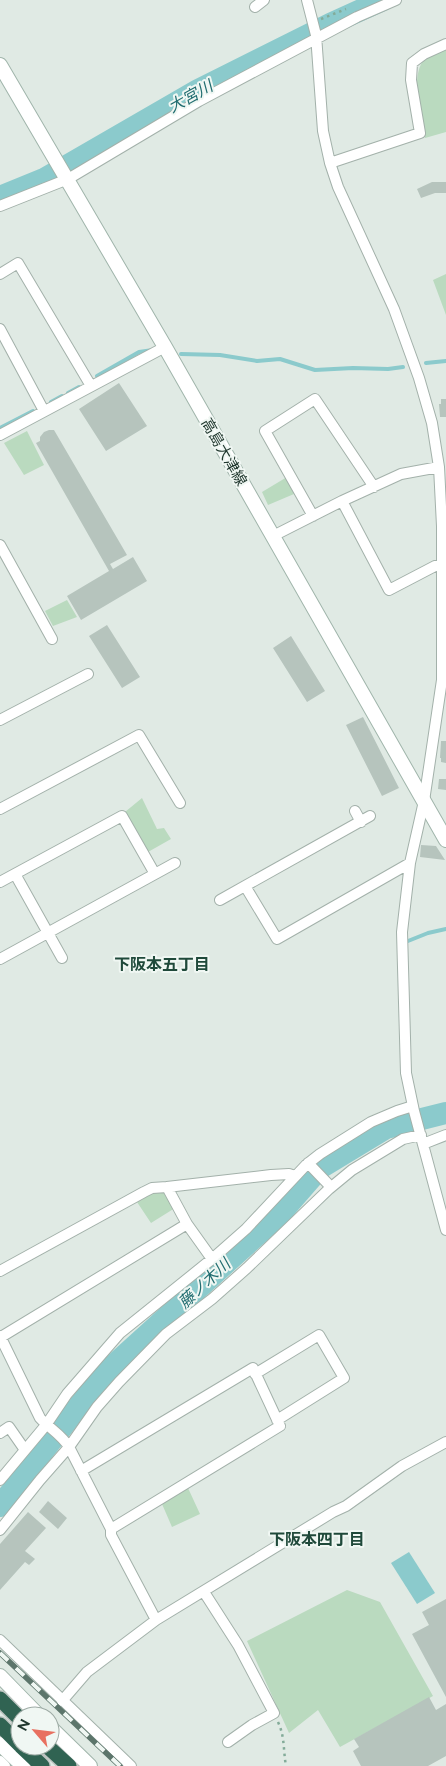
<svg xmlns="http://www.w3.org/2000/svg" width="446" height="1766" viewBox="0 0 446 1766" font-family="Raleway,'Noto Sans JP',sans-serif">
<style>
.green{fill:#badabf}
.water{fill:#8bcacc}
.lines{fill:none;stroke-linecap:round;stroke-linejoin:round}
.stream{stroke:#8bcacc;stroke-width:4}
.river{stroke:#8bcacc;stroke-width:22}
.building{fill:#b6c4bd}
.street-casing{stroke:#a3b1aa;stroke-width:12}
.secondary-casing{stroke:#a0b5ab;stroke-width:16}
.highway-casing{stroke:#bdc4c1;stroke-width:18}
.path{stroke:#83ab99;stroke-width:2.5;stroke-dasharray:2.5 4;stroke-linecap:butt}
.street{stroke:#fff;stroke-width:10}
.secondary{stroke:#fff;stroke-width:14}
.highway{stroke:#306352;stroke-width:15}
.rail-casing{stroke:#5c756b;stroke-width:5.5}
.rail{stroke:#f0f7f3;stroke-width:4;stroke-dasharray:11;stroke-linecap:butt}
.labels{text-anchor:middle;stroke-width:4;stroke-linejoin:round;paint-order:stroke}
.street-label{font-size:15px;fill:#223930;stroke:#f0f7f3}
.water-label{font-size:16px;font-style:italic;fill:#216d70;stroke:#f0f7f3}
.neighbourhood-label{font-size:16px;font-weight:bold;fill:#1f493a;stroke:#f0f7f3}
</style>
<rect width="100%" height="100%" fill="#e0eae4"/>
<path class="green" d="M446,49V132L425,138C422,118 407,71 428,56C433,53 440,51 446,49Z
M446,274V315L433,280Z
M27,431L44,465L24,475L4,443Z
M287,477L294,494L268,505L262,492Z
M67,600L77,617L53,626L45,611Z
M142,798L157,829L164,828L171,839L148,852L125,812Z
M166,1191L175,1208L151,1223L137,1202L153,1193Z
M188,1488L200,1514L172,1527L162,1504Z
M347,1590L380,1602L433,1696L340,1747L318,1710L289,1733L247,1641Z"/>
<path class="water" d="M409,1552L435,1593L417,1604L391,1563Z"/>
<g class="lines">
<path class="stream" d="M181,354L220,355L257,361L280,359L315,370L353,368L388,369L403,367
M426,363L446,361
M97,376L139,352L153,350
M68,393L79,387
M51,402L62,396
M0,428L33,411
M408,941L428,933L446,929"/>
<path class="river" d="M0,197L44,179L198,90L330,24L383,0
M0,1506L104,1374L280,1214L320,1168L386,1128L446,1113"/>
</g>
<path class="building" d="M432,182H446V193H435L421,198L417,189Z
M119,383L147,426L106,451L79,409Z
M441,399H446V417H440L439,404H441Z
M49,430H54L127,555L110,564L113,569L133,557L147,581L81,620L67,596L109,571L36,443L40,441V437L44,432Z
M107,625L140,677L122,688L89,636Z
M291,636L325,691L307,702L273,648Z
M363,717L399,788L382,796L346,725Z
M441,741H446V763L441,762V758H440Z
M439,779H446V790L438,789Z
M421,845L436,846L445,860L420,857Z
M48,1501L67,1518L58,1529L39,1512Z
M28,1512L46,1528L25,1551L35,1559L29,1565L25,1562L0,1590V1544Z
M446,1599V1697L412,1634L429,1625L422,1612Z
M429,1697L436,1710L446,1704V1756L428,1766H361L353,1751L359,1747L354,1739Z"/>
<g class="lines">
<defs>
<path id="street" d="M307,0L316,35L323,131L330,163L338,187L394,309L419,378L432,423L439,467L442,526V680L424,801L410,863L402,932L406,1073L414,1111L446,1230
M255,7L264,0
M330,163L420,133L411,80L412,63L424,54L446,44
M0,206L68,179L199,101L357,17L396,0
M0,274L18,263L91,386
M0,329L44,411
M0,435L165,347
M342,501L389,590L435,566L442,565
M313,516L265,431L315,399L374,487
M273,536L342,501L401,474L439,467
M0,545L52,639
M0,720L88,674
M0,809L139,735L180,803
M355,811L361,822
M15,874L62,958
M0,882L122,816L155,874
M245,886L277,939L410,863
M220,900L370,816
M0,959L175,863
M423,1144L446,1135
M308,1163L331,1187
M187,1224L167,1187L271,1175L289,1174L295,1176
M0,1271L144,1192L152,1188L167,1187
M0,1336L40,1418C49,1428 62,1435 69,1447L111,1529V1535L156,1620
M1,1337L187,1224L212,1259
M255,1374L319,1335L344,1378L277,1420
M0,1433L9,1427L25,1450
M81,1471L253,1368L280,1426L111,1529
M0,1480L46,1425L67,1394L120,1333L212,1259L246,1229L306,1165L320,1154L371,1122L397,1111L413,1106
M0,1530L40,1480L69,1447L97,1407L119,1382L166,1334L212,1299L247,1268L329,1189L352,1170L403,1139L421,1135
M204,1592L238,1645L274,1713L252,1725L228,1742
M0,1640L131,1766
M62,1701L87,1672L156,1620L333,1512L346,1506L402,1466L446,1442
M0,1761L5,1766"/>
<path id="secondary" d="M0,65L165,347L446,840
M0,1676L39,1716
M50,1727L90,1766
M0,1744L23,1766"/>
<path id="highway" d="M0,1699L20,1719
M0,1725L20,1745
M21,1746L42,1766
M47,1746L69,1766"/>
</defs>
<use href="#street" class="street-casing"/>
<use href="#secondary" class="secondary-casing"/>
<use href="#highway" class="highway-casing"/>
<path class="path" d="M321,19L346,9
M278,1722C285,1737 283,1749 286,1766"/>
<use href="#street" class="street"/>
<use href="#secondary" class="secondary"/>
<use href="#highway" class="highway"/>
<defs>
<path id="rail" d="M0,1653L120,1766"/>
</defs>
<use href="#rail" class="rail-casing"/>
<use href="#rail" class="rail"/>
</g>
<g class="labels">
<g class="street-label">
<text transform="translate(224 452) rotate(60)" y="5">高島大津線</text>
</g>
<g class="water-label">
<text transform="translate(190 96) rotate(-29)" y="6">大宮川</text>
<text transform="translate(204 1283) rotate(-43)" y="6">藤ノ木川</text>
</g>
<g class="neighbourhood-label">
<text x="162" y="970">下阪本五丁目</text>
<text x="317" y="1545">下阪本四丁目</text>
</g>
</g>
<g transform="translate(35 1731) rotate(298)"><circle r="24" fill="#f0f7f3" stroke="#9eaba5"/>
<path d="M0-4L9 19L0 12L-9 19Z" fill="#e87060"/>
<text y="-8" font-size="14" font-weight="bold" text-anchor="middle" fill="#223930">N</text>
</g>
</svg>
